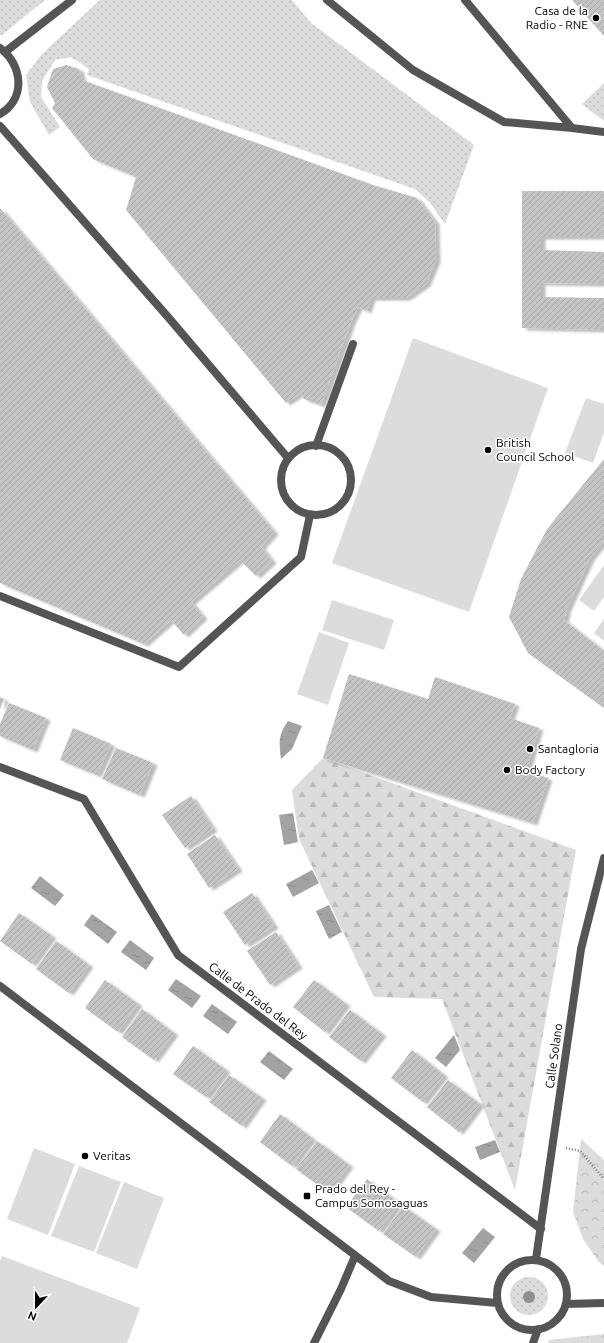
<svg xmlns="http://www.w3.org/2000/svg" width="604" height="1343" viewBox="0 0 604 1343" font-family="Ubuntu,sans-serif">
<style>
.grass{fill:url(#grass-dots)}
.forest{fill:url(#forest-firs)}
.park{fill:url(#park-crowns)}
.garden{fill:#dcdcdc}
.water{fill:url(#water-ripples)}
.building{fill:url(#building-hatch);filter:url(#shadow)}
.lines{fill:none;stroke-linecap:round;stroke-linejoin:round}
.path{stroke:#777;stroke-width:2.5;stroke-dasharray:1 2;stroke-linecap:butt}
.lane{stroke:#555;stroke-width:8}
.street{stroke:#555;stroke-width:8}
.tree{fill:#8f8f8f}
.poi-dot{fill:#000;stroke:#fff;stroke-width:1.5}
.labels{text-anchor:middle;stroke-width:3;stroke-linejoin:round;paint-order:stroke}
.poi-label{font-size:12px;fill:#000;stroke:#fff;text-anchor:start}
.street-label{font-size:12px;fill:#000;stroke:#fff}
</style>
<defs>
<pattern id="grass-dots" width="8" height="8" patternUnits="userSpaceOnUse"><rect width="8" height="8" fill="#dcdcdc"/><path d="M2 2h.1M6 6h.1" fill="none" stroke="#bbb" stroke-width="1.8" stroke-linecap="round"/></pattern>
<pattern id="forest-firs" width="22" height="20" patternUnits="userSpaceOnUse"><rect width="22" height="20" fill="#dcdcdc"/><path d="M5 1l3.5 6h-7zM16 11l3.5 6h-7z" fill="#bbb"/></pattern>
<pattern id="park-crowns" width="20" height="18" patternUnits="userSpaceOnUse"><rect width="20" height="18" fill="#dcdcdc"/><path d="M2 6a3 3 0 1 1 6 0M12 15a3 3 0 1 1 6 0" fill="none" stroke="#bbb"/></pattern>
<pattern id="water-ripples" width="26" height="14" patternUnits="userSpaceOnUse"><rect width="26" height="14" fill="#a3a3a3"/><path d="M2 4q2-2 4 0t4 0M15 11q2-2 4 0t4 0" fill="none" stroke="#8b8b8b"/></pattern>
<pattern id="building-hatch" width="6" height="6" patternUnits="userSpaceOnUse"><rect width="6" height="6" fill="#c4c4c4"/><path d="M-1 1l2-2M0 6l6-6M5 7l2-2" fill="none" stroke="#a7a7a7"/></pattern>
<filter id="shadow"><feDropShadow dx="4.5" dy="2.5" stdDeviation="1" flood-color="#0004"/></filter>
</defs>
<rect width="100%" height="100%" fill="#fff"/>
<path class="grass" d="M0,0H45L2,35H0Z
M100,0H292L311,23L474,145L445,224L430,203L415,189L87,75L89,69L71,57L55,60L42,81L41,97L60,127L49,135L30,102L26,75L43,53Z
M604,83V121L582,104Z
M510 1296a19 19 0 1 1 38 0a19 19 0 1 1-38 0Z"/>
<path class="forest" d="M323,758L576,850L515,1190L442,999L374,997L299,839L292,790Z"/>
<path class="park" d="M581,1139L604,1160V1266L598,1261L583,1239L573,1212Z
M604,1334V1343H548L549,1340Z"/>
<path class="garden" d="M413,338L548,388L469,612L332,563Z
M586,398L604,404V433L593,463L565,453Z
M604,565V597L594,611L579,600Z
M332,600L394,620L384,650L322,630Z
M604,619V641L594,633Z
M319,632L349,643L328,705L297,694Z
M34,1148L75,1164L48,1235L7,1219Z
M79,1166L121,1182L94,1252L51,1236Z
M124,1182L164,1198L137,1269L96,1253Z
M2,1256L140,1308L127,1343H0V1261Z"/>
<path class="water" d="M288,721L302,726L292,749L281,759C279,742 278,735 288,721Z
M293,813L298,842L284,845L279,815Z
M312,870L319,883L293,897L286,884Z
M40,876L64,895L55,906L31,888Z
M329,905L342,932L329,939L316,911Z
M92,914L117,932L108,944L84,925Z
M130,940L154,958L146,970L121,952Z
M176,979L201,996L192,1008L168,990Z
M212,1004L237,1022L228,1034L203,1016Z
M454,1035L460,1050L446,1067L435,1058Z
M269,1051L293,1069L284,1080L260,1062Z
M495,1140L500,1152L480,1160L475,1147Z
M483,1228L495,1237L474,1263L462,1253Z"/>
<path class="building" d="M572,0H604V36Z
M66,65L79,69L82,80L373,185L417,198L435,222L436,260L426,284L406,298H371L367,311L358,307L351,322L321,405L304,399L301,393L286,403L126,210L136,177L93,159L52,108L55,103L47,87L53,69Z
M522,191H604V237H541V250L604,252V284L541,283V297L604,298V330L522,328Z
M0,208L274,532L261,547L272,561L256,576L240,560L191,602L203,617L184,635L171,620L144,644L0,583Z
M604,459V541L590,558L567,608L564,620L604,651V708L528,653L509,617L521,579L547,529Z
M349,674L428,699L435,677L515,704L510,718L539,728L526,771L548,778L533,823L323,758Z
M0,697L4,699L0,709Z
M9,703L46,718L33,750L0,736V724Z
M73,728L111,744L97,775L60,760Z
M116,748L153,763L140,795L102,779Z
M191,796L213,829L185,848L162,815Z
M215,835L238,869L209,888L187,854Z
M252,893L274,926L245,945L223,912Z
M19,913L52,936L32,964L0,941Z
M276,932L298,966L270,985L247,951Z
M56,941L89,965L69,993L36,969Z
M105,980L138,1004L118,1032L85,1008Z
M314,980L346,1004L325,1032L293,1007Z
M142,1009L174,1033L154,1060L122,1037Z
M350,1010L382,1034L361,1061L329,1037Z
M193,1046L226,1070L206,1097L173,1074Z
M412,1050L444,1075L423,1102L391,1078Z
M229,1075L262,1098L242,1126L209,1102Z
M448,1080L480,1104L459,1132L427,1107Z
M280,1114L312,1138L292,1166L260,1142Z
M317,1141L349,1165L329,1193L296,1169Z
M367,1179L399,1203L379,1231L346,1207Z
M403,1206L436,1229L416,1257L383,1234Z"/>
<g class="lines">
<path class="path" d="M566,1148L580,1151L604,1179"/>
<path class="lane" d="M327,0L413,70L504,122L572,128
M465,0L572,128L604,132
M0,48C23,65 26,99 0,114
M5,52L72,0
M0,126L168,317L288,458
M281 480a35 35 0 1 1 70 0a35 35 0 1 1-70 0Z
M316,446L353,344
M0,596L179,667L301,557L310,515
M314,1343L341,1289L355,1256"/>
<path class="street" d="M0,767L84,799L178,955L541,1229
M0,986L389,1281L431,1297L497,1303
M536,1259L581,949L604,858
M497 1295a35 35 0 1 1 70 0a35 35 0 1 1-70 0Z
M566,1304L604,1303
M533,1343L538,1329"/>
</g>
<circle class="tree" cx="529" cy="1297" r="6"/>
<g class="poi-dot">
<circle cx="596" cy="18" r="4"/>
<circle cx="488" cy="450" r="4"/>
<circle cx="530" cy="749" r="4"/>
<circle cx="507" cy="770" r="4"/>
<circle cx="85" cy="1156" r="4"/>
<rect x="303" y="1192" width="8" height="8" rx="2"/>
</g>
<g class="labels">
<g class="poi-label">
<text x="588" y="15" text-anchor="end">Casa de la<tspan x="588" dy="14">Radio - RNE</tspan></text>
<text x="496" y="447">British<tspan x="496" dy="14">Council School</tspan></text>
<text x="538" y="753">Santagloria</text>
<text x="515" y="774">Body Factory</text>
<text x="93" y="1160">Veritas</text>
<text x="315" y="1193">Prado del Rey -<tspan x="315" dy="14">Campus Somosaguas</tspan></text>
</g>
<g class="street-label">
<text transform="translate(258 1001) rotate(37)" y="4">Calle de Prado del Rey</text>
<text transform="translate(554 1056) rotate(-82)" y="4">Calle Solano</text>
</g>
</g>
<g transform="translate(36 1307) rotate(202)" stroke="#ffffff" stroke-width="3" paint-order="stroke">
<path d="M0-3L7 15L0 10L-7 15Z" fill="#000000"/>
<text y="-6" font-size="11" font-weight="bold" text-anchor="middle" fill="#000000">N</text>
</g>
</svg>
